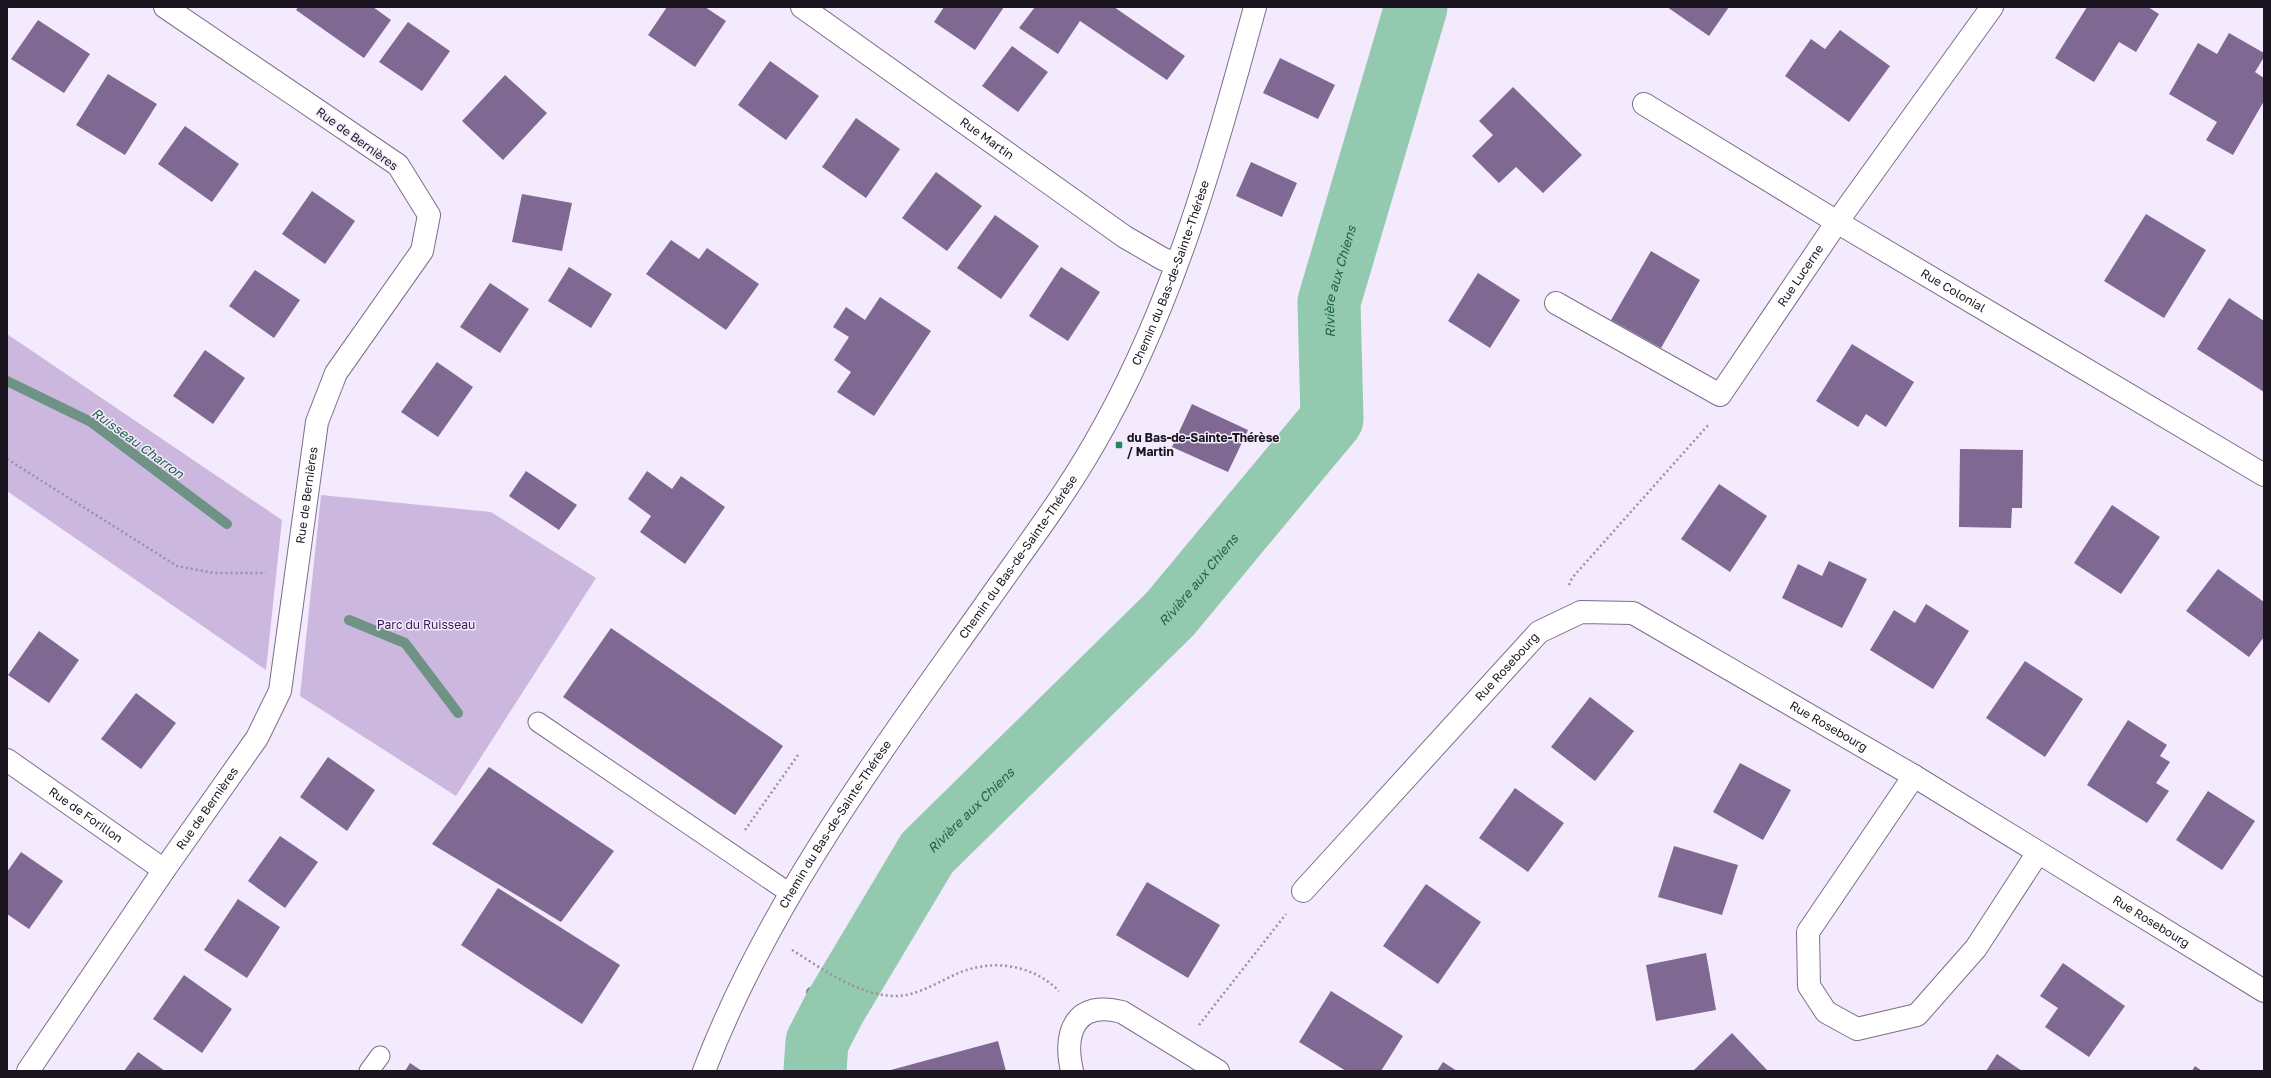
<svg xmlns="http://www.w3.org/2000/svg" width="2271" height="1078" viewBox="0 0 2271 1078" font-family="'Golos Text',sans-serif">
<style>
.green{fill:#ccb7df}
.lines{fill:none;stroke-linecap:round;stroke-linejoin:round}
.stream{stroke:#6e9384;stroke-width:10}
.river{stroke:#92c9af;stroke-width:63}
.building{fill:#7f6992}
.lane-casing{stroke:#7d6e8a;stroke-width:21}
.street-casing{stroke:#7d6e8a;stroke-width:24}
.secondary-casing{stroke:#7d6e8a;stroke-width:24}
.path{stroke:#9991a0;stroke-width:2.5;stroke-dasharray:2 3;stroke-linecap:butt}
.lane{stroke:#fff;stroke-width:19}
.street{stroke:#fff;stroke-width:22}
.secondary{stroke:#fff;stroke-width:22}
.poi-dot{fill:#228864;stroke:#f4eafd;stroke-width:1.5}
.labels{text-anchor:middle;stroke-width:3;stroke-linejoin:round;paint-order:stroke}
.street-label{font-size:12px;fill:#1a141f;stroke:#f4eafd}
.poi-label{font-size:12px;font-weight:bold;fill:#1a141f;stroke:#f4eafd;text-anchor:start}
.park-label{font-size:12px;fill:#3a1b50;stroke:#f4eafd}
.water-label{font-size:13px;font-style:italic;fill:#206148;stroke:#f4eafd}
</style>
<rect width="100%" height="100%" fill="#f4eafd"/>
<path class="green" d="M7,334L282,520L266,670L7,491Z
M321,495L491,512L596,578L456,796L300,696Z"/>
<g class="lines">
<path class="stream" d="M7,381L91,422L227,524
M349,620L405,643L458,713
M811,992L834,1009"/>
<path class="river" id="s1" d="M815,1071L817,1042L834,1009L927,853L1170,614L1332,419L1329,302L1416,7"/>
</g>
<path class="building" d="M298,7H373L391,20L364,58L296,10Z
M667,7H705L726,21L695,67L648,35Z
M944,7H1004L975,50L934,22Z
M1035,7H1114L1185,56L1167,80L1080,21L1058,54L1019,28Z
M1667,7H1729L1709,36Z
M2087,7H2148L2159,14L2136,52L2119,42L2094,82L2055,58Z
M38,20L90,54L64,93L11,59Z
M408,22L450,51L422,91L379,62Z
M1840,30L1890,66L1849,122L1785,76L1811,39L1825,49Z
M2229,33L2264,53V57L2255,72L2264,78V101L2233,155L2206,140L2217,122L2169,94L2198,43L2217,54Z
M1012,46L1048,72L1018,112L982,86Z
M1280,58L1335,85L1318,119L1263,93Z
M770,61L819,96L786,140L738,105Z
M108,74L157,104L125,155L76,125Z
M505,75L547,113L503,160L462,121Z
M1513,87L1582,155L1543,193L1516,167L1499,183L1472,156L1493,135L1479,121Z
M856,118L900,149L866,198L822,167Z
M185,126L239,164L212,202L158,164Z
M1251,162L1297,183L1282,217L1236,196Z
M936,172L982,206L947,251L902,218Z
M312,191L355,221L325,264L282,234Z
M522,194L572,203L562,251L512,242Z
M2146,214L2206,250L2164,318L2104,281Z
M995,215L1039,246L1001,299L957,268Z
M671,240L699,259L707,248L759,284L726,330L646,274Z
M1651,251L1700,280L1661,348L1611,320Z
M569,267L612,294L591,328L548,301Z
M1061,267L1100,292L1068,341L1029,316Z
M255,270L300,300L274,338L229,306Z
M1478,273L1520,300L1490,348L1448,321Z
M490,283L529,309L500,353L460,327Z
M880,297L931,331L874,416L837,392L851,372L834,360L849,337L833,327L846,307L865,320Z
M2229,298L2264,321V392L2197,349Z
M1852,344L1914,382L1886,427L1866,414L1858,427L1816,401Z
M205,350L245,378L213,424L173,396Z
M437,362L473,387L438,437L401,412Z
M1192,404L1248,430L1228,472L1172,447Z
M1960,449L2023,450L2022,508H2012L2011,528L1959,527Z
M526,471L577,505L559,530L509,496Z
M647,471L672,489L681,476L725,507L685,564L640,532L651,516L628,499Z
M1719,484L1767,516L1730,572L1681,539Z
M2112,505L2160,537L2121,594L2074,563Z
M1829,561L1867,579L1842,628L1782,598L1798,564L1822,576Z
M2218,569L2264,602V637L2249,657L2186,611Z
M1926,604L1969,631L1933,689L1870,650L1894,610L1915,623Z
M611,628L783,746L735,815L563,697Z
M39,631L79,660L49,703L8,675Z
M2025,661L2083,699L2045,757L1986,718Z
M136,693L176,723L141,769L101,739Z
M1590,697L1634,731L1595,781L1551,747Z
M2128,720L2167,745L2160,756L2170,762L2156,783L2169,791L2147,823L2087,785Z
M328,757L375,790L347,831L300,797Z
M1740,763L1791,790L1763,840L1713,812Z
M489,767L614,851L561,922L432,844Z
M1515,788L1564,823L1528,872L1479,838Z
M2208,791L2255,821L2222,870L2176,840Z
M280,836L318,862L285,908L248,881Z
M1674,846L1738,865L1722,915L1658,897Z
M21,852L63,881L29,929L7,914V872Z
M1147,882L1220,925L1188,978L1116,935Z
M1426,884L1481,922L1438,984L1383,946Z
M498,888L620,965L582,1024L461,945Z
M238,899L280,927L247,978L204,950Z
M1706,953L1716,1010L1656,1021L1646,965Z
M2063,963L2125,1006L2089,1057L2045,1027L2058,1008L2040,996Z
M184,975L232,1009L202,1053L153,1019Z
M1331,991L1403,1036L1381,1071H1346L1299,1042Z
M1732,1033L1768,1071H1693Z
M998,1041L1006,1071H887Z
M138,1052L165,1071H124Z
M1997,1054L2022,1071H1986Z
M1443,1062L1457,1071H1437Z
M410,1063L422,1071H405Z
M2195,1066L2202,1071H2192Z"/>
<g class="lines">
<defs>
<path id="lane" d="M538,722L791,894
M369,1071L380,1056"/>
<g id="street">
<path id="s2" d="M802,7L1125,237L1163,259L1176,264"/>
<path id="s3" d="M1644,104L1837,222L2264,475"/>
<path id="s4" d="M1556,303L1720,395L1837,222L1992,7"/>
<path id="s5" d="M7,760L164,870"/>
<path d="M1914,776L1808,932L1809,986L1826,1012L1857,1029L1917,1015L1976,948L2037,854"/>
<path id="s6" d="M1303,891L1539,632L1581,612L1633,613L1914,776L2264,991"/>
<path id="s7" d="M28,1071L164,870L257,738L280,691L317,422L336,373L422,251L429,215L398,165L165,7"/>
<path d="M1072,1071C1063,1031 1076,1000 1122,1012L1218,1071"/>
</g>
<g id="secondary">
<path id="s8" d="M704,1071C769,901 881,752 985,605C1022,552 1062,500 1094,444C1172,310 1215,156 1255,7"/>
</g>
</defs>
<use href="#lane" class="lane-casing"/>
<use href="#street" class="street-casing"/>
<use href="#secondary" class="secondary-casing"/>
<path class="path" d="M7,459L177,566L214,573H266
M1569,585L1572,578L1710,423
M745,830L798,755
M792,950C823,969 855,994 893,996C917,997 939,981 961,972C995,959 1033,965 1059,991
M1199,1025L1286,914"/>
<use href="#lane" class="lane"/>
<use href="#street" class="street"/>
<use href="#secondary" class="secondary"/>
</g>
<rect class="poi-dot" x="1115" y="441" width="8" height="8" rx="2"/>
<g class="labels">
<g class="street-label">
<text transform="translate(357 139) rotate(36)" y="4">Rue de Bernières</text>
<text dy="4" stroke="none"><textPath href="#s2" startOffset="227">Rue Martin</textPath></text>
<text dy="4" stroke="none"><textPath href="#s8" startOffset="928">Chemin du Bas-de-Sainte-Thérèse</textPath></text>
<text dy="4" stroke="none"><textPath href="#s4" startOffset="332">Rue Lucerne</textPath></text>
<text dy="4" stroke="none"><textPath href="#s3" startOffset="361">Rue Colonial</textPath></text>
<text dy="4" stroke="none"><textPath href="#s7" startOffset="654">Rue de Bernières</textPath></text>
<text dy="4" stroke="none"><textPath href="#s8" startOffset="604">Chemin du Bas-de-Sainte-Thérèse</textPath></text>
<text dy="4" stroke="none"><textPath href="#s6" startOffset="303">Rue Rosebourg</textPath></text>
<text dy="4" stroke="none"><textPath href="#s6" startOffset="675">Rue Rosebourg</textPath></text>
<text dy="4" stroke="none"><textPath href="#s7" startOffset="318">Rue de Bernières</textPath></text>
<text dy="4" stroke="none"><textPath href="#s5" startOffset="96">Rue de Forillon</textPath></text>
<text dy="4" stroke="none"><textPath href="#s8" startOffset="280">Chemin du Bas-de-Sainte-Thérèse</textPath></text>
<text dy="4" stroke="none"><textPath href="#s6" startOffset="1052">Rue Rosebourg</textPath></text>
</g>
<g class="poi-label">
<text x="1127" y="442">du Bas-de-Sainte-Thérèse<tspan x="1127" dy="14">/ Martin</tspan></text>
</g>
<g class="park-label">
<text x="426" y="629">Parc du Ruisseau</text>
</g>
<g class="water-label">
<text dy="5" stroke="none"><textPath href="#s1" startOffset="981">Rivière aux Chiens</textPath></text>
<text transform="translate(138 443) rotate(36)" y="5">Ruisseau Charron</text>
<text dy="5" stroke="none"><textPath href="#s1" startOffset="633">Rivière aux Chiens</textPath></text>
<text dy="5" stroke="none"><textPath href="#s1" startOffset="309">Rivière aux Chiens</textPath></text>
</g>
</g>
<rect width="2271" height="1078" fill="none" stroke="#1a141f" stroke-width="16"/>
</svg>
